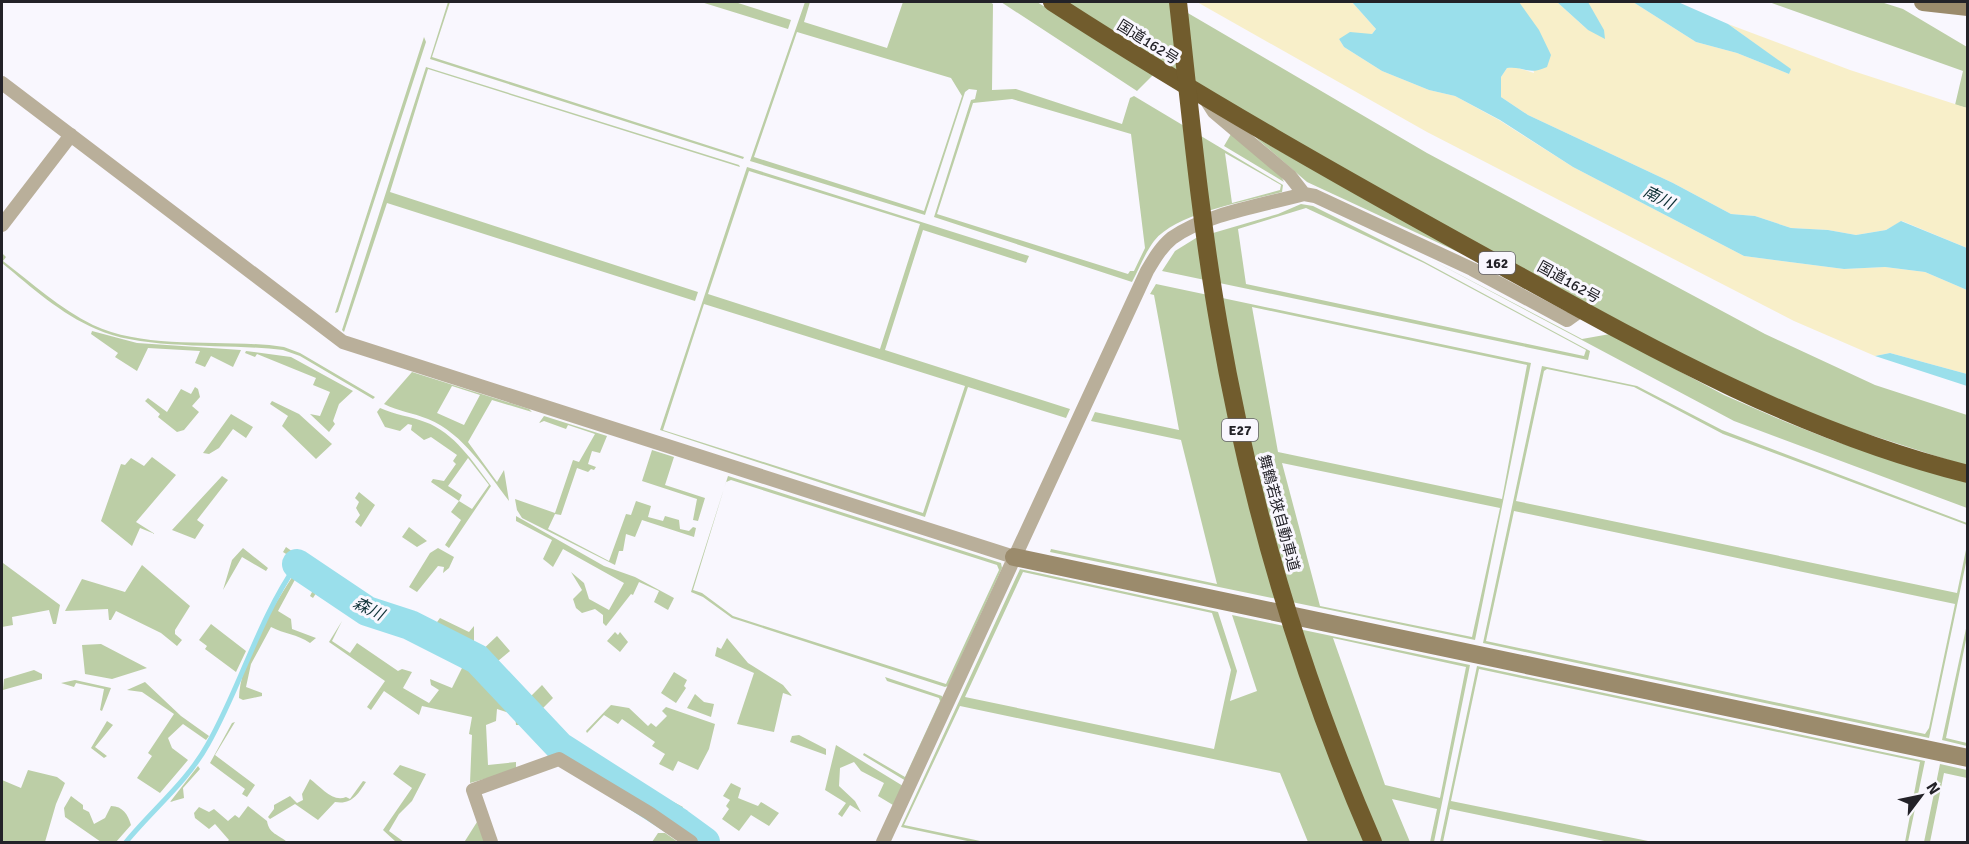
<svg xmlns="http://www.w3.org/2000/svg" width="1969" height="844" viewBox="0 0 1969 844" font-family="Signika,'Noto Sans JP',sans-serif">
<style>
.green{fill:#bccea6;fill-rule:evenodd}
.sand{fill:#f8efc9}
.water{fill:#9adfeb}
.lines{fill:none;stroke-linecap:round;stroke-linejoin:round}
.stream{stroke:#9adfeb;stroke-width:5}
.river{stroke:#9adfeb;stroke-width:30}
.street{stroke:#b9af9a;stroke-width:14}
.secondary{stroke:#9b8b6c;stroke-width:18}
.highway{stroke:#715c2d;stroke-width:18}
.highway-bridge{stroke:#715c2d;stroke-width:18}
.labels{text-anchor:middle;stroke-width:6;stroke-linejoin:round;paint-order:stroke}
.shield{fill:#f9f7fe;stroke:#636268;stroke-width:1.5}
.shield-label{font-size:14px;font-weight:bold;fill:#232228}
.street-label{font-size:15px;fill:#232228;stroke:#f9f7fe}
.water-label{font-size:16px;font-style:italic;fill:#0d3035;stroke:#f9f7fe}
</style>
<rect width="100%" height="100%" fill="#f9f7fe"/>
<path class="green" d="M448,2H450L432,57L744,157L743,159L430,59Z
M701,2H735L791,20L788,29Z
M805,2H810L804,22L887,48L903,2H990L993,4L992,90L1016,89L1122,124L1130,98L1134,96L1283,185L1282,192C1246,202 1178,212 1154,241C1145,253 1139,269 1132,282L934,217L971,100L975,99L977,90L969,89L965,92L925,215L750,161ZM797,32L951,78L962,96L924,211L754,157ZM1012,99L1131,134L1145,248L1134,271H1130L1128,274L937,214L973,103ZM1225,153L1281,185L1280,190L1232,203Z
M1001,2H1037L1153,75L1137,91Z
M1066,2H1169L1427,153L1765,334L1875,385L1967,415V466L1821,419L1687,358L1400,201L1207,90Z
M1769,2H1881L1903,9L1967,47V108L1955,105L1963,71Z
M424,37L426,42L338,312L335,313Z
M426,67L739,165L740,167L428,69L390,192L698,292L695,301L387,203L344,332L342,330Z
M1231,134L1281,176L1284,182L1224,146Z
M1255,137L1471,258L1307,182Z
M747,167L1029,256L1026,263L923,230L885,350L1070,409L1066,418L968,387L925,517L660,430ZM749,171L920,224L880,349L708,294ZM704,304L965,386L923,513L663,430Z
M1301,204L1313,206L1423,261L1590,351L1588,360L1162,271L1175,251L1196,238L1278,214ZM1306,208L1424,263L1586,350L1584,356L1246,284L1238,229Z
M2,253L6,257L3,261C32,283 60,309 93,325C148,351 224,338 284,347L300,353L375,397L373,399L300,356L283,350C229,343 143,351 96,329C61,314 31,287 2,263Z
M1428,258L1582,339L1610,334L1724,395L1786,422L1834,441L1967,482V508L1734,421Z
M1156,284L1531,363L1475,640L1050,552L1051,549L1217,584L1181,440L1091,421L1095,412L1179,430L1154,295L1150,294ZM1252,307L1527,365L1502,499L1278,452ZM1282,463L1500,508L1472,637L1320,606Z
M92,331L137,343L241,350L233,367L211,356L205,367L195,363L200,351L148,348L137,371L115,357L118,353L91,334Z
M246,351L291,357L353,391L339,404L333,421L335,424L329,432L310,414L320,416L330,392L313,385L316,378L257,354L255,357L245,353Z
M1542,366L1637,386L1722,430L1967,523V525L1723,434L1634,387L1547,369L1544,371L1516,501L1957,593L1967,545V558L1929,738L1483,643ZM1514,511L1955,604L1929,728L1925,734L1486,641Z
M412,372L529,409L532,412L492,400L468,442L497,482L504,470L509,501C486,471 464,434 428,419C413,413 398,411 384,404ZM452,386L480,395L464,425L437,413Z
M195,387L198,389L200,397L192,406L199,412L184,430L177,432L158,417L160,414L145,401L148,398L167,412L181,389L191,394Z
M272,401L299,414L332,444L316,459L282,426L288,416L270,404Z
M380,408C395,415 410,416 425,422C454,432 474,463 491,486L449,548L445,545L461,520L451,512L459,501L431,482L433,479L444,481L456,464L453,461L457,455L431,437L424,440L411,430L412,425L408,424L400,431L385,427L377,412ZM468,458L489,485L472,509L459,501L462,495L448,486Z
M231,414L253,427L246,438L233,429L219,448L209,454L203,453Z
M544,416L607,436L600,453L592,451L588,464L596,467L594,470L591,469L588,472L577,468L561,515L555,514L548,529L609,561L626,514L631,515L636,501L651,506L648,517L663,521L665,516L679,520L680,529L689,531L693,527L696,528L694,537L642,520L635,537L626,534L623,551H619L615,565L522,518L517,510L515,499L555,513L573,460L579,462L595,434L568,425L566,429L544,421L539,423Z
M652,450L674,457L665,485L705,498L698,521L693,520L697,499L642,481Z
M152,457L176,475L136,522L155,534L140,528L132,546L101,521L121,464L125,465L131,458L144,466Z
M222,476L228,480L197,520L204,525L195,539L172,530Z
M728,476L1001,563L1002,568L948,686L945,687L732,618L703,597L691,592ZM731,480L997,565L999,570L946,684L733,616L702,593L693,590L726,482Z
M359,492L375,505L361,527L355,522L360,515L356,508L359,502L355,498Z
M516,516L604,566L635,577L674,598L668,610L654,602L659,591L639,582L633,595L631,594L606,626L603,623V615L595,609L582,613L576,608L573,599L582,590L571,572L584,583L589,599L609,610L624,583L563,549L553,567L543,559L552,540L516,521Z
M409,527L427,541L417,547L402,537Z
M286,547L310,564L308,568L283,552Z
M243,548L268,568L266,571L242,557L223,590L232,560Z
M438,548L454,557L449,568L443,573L444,567L438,566L417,592L409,587L430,553Z
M3,563L60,605L56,624H53L49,610L12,617L13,625L2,627Z
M142,565L190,606L175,630V634L182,640L177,646L161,633L116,611L111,620H109L108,609L65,611L82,579L125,592Z
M315,567L354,590L350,597L313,571Z
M298,568L365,613L408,628L469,658L530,722L527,725H516L515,715L497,709L496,721L486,725L488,765L516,762V770L470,783L472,735L469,734L472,717L422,706L419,715L384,691L371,710L367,707L385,681L329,642L342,621L332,641L350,653L357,643L398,671L402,669L412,672L403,688L429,703L439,690L431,685L430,679L452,688L465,662L421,639L366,619L340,604L341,602L320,587L313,598L310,596L316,584L298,574L278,611L291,619L292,629L316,638L310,643C297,634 284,634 271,627L251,664L246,687L262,693V696L243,700L239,698C240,658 276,602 298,568Z
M1020,569L1218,612L1237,671L1230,701L1257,691L1232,615L1470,665L1434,842H1430L1437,809L1392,799L1410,842H1308L1280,773L960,706L904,825L985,842H972L901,827ZM1023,572L1212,613L1231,670L1214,749L965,697ZM1333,638L1466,667L1440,798L1385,785Z
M440,618L469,632L474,626V655L427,632L426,626L432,629Z
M211,624L246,651L236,672L205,649L207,646L199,640Z
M1967,624V635L1946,738L1967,743V746L1942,740Z
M615,632L618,635L620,632L628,642L620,652L607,641Z
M497,636L510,651L492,666L517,695L528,699L542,685L553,698L542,709L549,719L543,726L521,703L523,699H518L478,654Z
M727,638L748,663L783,685L792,696L783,693L774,732L737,724L754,673L715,656L717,647L721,649Z
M101,644L147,668L112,679L85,674L82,645Z
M1477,666L1925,761L1908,842H1905L1920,762L1479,669L1451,801L1653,842H1609L1450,809L1443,842H1440Z
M34,670L42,674V679L3,690L4,679Z
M674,672L687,680L684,686L686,688L676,703L661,693Z
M885,677L942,696L943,700L906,781L863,755L864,753L905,777L940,701L939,698L887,681Z
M75,680L111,688L102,711L100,710L104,689L76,683L74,687L61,683Z
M145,682L181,716L209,736L206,740L183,724L168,738L172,748L188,760L160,793L137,778L152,756L148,753L174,714L142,692L127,690Z
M695,694L704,702L714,704L711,717L687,708Z
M611,705L629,708L648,726L651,723L656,727L667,716L662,711L666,707L715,724L709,749L698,770L678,761L673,771L659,764L665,754L652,746L655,742L622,719L618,724L604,715L587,733L586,731Z
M107,721L113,725L95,747L107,756L104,758L91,748Z
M235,722L215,755L255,785L247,797L242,794L245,789L210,763L232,723Z
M799,735L826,749V755L790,742L792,736Z
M836,745L903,786L893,805L878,796L884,783L861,771L854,762L840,768L839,786L855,801L861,812L850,805L842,817L838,814L846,803L825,790Z
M1940,764L1967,770V778L1944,773L1930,842H1924Z
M400,765L426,774L412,801L399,814L389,831L404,842H396L383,830L412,788L393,774Z
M198,766L200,769L183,788L184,798L170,802Z
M28,770L57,777L65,783L56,804L45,842H2V780L21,788Z
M310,779C321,787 333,803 346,797L350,799L363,781L366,782C358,794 352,805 335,802L318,820L295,804L270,819L268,817L274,809V805L290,796L297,803L303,800L302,794Z
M731,783L741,788L738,798L758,806L761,802L779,813L769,826L751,815L739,831L722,819L729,809L726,806L730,800L723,796Z
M660,795L683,807L681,812L687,816L683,821L653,803Z
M71,796L83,805V809L89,812L94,824L105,818L111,806C123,806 128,815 131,825L116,842H101L65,817L64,808Z
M248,806L267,821C269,834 278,834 287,842H227L229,840L215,824L209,829L195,818L194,813L199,807L209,812L214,809L228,821L235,815L239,818Z
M477,822L485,842H466L465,841Z
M658,833H665L678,842H652Z"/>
<path class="sand" d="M1197,2H1352L1376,29L1372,34L1339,39L1344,47L1382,71L1429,90L1455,96L1499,120L1573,167L1744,256L1844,269L1885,267L1925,272L1967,290V374L1890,353L1875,356L1794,321L1427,132Z
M1519,3L1557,2L1588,30V2H1633L1696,42L1737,53L1789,74L1790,69L1728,24L1850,70L1967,108V248L1902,221L1886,230L1856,235L1828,230L1791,228L1755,216L1731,214L1673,183L1528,115L1501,97V77L1507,68L1515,67L1534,73Z"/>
<path class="water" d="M1352,2H1519L1539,30L1551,55L1547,67C1527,76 1525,66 1507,68L1501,77V97L1528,115L1673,183L1731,214L1755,216L1791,228L1828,230L1856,235L1886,230L1901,221L1967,248V290L1925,272L1885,267L1844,269L1744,256L1573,167L1500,120L1455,96L1429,90L1382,71L1344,47L1339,39L1350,32L1372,34L1376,29Z
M1557,2H1588L1604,30L1605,39L1588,30Z
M1633,2H1678L1728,24L1791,69L1789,74L1737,53L1696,42Z
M1890,353L1967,374V386L1875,356Z"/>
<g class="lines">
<path class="stream" d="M126,842C153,809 187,782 208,744C241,686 258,620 297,564"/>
<path class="river" d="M297,564L367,611L410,625L477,659L560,747L679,823L705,842"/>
<path class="street" d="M2,83L343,342L1014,557
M1205,98L1214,112L1290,176L1304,194
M2,225L71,135
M491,842L473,790L559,759L649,813L691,842
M883,842L1147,271C1154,259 1161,247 1172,238C1205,214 1264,205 1304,194L1315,196L1472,269L1567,320L1581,310"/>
<path class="secondary" d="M1923,2L1968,7
M1014,557L1968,758"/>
<path class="highway" d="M1052,2C1197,96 1348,181 1500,265C1650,348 1799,432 1968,474"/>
<path class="highway-bridge" d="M1178,2C1190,110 1200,218 1219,326C1250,504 1301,677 1373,842"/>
</g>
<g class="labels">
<g class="shield">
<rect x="1479" y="252" width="36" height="22" rx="4.5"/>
<rect x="1222" y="419" width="36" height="22" rx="4.5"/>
</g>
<g class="shield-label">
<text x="1497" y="268">162</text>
<text x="1240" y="435">E27</text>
</g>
<g class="street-label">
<text transform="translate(1148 42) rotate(32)" y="5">国道162号</text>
<text transform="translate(1569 282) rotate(29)" y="5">国道162号</text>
<text transform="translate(1279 513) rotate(75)" y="5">舞鶴若狭自動車道</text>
</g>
<g class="water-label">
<text transform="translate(1659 197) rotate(27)" y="6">南川</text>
<text transform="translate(369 608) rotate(26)" y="6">森川</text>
</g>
</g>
<rect width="1969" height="844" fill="none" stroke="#232228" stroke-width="6"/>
<g transform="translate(1921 796) rotate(58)" stroke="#f9f7fe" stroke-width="4.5" paint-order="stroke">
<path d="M0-4.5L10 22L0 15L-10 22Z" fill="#232228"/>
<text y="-9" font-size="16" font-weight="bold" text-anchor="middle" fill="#232228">N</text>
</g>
</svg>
